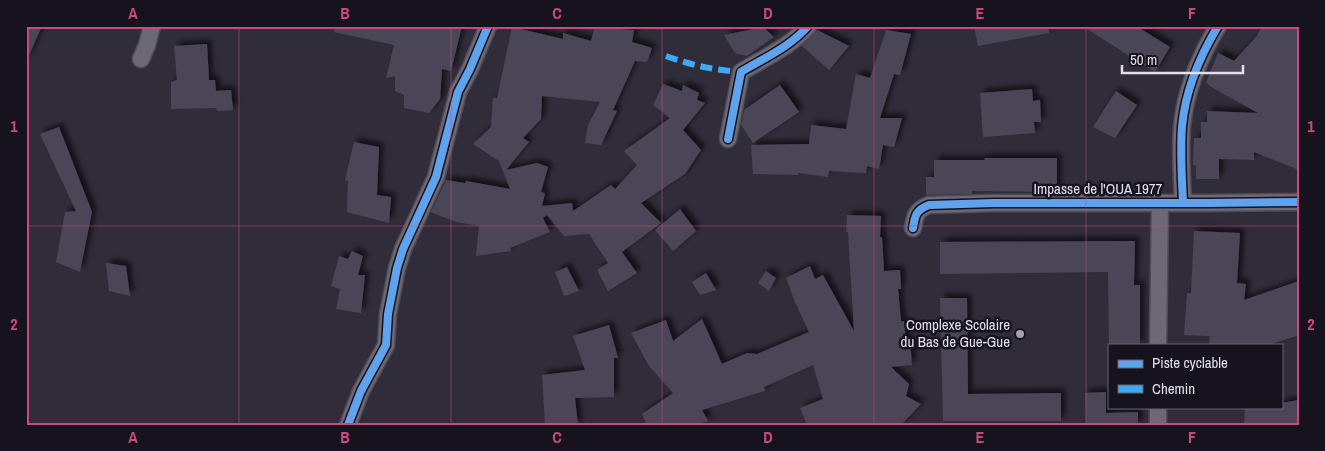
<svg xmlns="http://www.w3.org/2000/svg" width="1325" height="451" viewBox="0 0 1325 451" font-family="'Archivo Narrow',sans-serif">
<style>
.building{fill:#4c4558;filter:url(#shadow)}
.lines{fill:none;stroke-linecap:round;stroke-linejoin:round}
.street-casing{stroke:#4e4a56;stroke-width:19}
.street{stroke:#6d6875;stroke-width:16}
.quiet{stroke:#3fa9f5;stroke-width:6;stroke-dasharray:12 6;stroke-linecap:butt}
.cycleway-casing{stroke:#16121e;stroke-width:11}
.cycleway{stroke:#60a3ed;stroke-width:8}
.grid{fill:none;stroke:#ca4980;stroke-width:1;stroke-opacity:0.55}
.poi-dot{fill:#a59fb0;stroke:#16121e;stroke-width:2}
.labels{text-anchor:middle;stroke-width:5;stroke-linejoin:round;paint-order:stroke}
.street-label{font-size:15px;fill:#e3ddef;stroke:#16121e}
.poi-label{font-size:15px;fill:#e3ddef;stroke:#16121e;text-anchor:end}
.neatline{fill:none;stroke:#ca4980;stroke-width:2}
.grid-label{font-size:16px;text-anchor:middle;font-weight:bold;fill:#ca4980}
</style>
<defs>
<filter id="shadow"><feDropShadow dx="4.5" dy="-4.5" stdDeviation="2.5" flood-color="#0009"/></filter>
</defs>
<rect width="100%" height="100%" fill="#312c3a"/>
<path class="building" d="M26,26H42L26,62Z
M335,26H462L451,71L442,69L440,99L429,113L404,108V95L395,91V76L386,78L394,45L334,32Z
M595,26H618L617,29L634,30L632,42L652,48L647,62L635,61L613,110L617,111L601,145L585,143L588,125L600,102L542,96L541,119L523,138L529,142L506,170L537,163L548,167L541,192L545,193L542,206L572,203L573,211L611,185L615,189L637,165L624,151L670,118L653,105L663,84L682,91L683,85L699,93L697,100L705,103L683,130L701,150L685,174L641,203L661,223L622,252L637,273L608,291L597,270L608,263L589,234L564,236L547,215L543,218L550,232L510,248L511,251L476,256L479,226L456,222L431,212L446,180L465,183L466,181L510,189L499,161L473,144L491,127L493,98H497L512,27L563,39V33L591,41Z
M974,26H1048L1049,33L978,46Z
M1082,26H1136L1170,47L1155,72Z
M1262,26H1299V170L1254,152V160L1219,159V179H1196V165H1193L1194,138H1201V122H1207V111L1258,113L1211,87L1206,82L1218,53L1234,61L1256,37Z
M763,27L774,37L747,56L735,53L724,35Z
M817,30L849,46L829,70L802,46Z
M886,30L911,34L900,75L894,74L880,118H902L894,147L883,145L879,169L867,166L866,173L829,171L828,177L798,173V175L753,174L751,145L809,144L811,125L846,129L856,74L870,78Z
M207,44L209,80H215L216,91L231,90L233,110L217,111L216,108L171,109V82L177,80L174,46Z
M780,85L799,112L753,143L741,125L744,110Z
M1032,89L1033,101L1040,100L1041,122H1034L1035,133L983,137L980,93Z
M1116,91L1137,105L1115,138L1093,127Z
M59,127L92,212L80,272L56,262L65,212L76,211L40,134Z
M354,142L379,147L377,195L391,197L389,223L347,212L348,181L345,180Z
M984,158H1057V192L972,191V194L926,195V177H934V160H985Z
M680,209L696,231L673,251L655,230Z
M847,215L881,216L880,237H882L884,271L900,270L901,289H898L901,321H904L906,341L910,340L912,365L891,367L909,384L906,396L921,404L901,425H807L800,408L823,399L813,365L764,387L765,391L702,410L708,421L696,425H647L642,414L673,393L649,366L631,333L666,320L673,341L702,319L722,364L747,353L757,354L809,332L795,302L786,278L810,266L815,279L823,275L854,331L848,232H846Z
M1194,231L1240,233L1237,283L1246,284L1244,300L1299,281V335L1268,345H1209L1210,336L1184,335L1187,293H1191Z
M1135,241L1134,285H1140V345H1109L1108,272L940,274V242Z
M352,251L363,256L358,275H365L361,313L336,309L340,289L331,286L339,256L348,259Z
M106,263L126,266L130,296L109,291Z
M567,267L579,291L564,296L555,272Z
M766,271L776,278L769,291L758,283Z
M706,273L716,290L700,295L692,282Z
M940,298H967L968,394L1061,393V421H943Z
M609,325L618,358H614V397L575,398L578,425H545L542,375L585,370L573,336Z
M1106,392V413L1138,412V425H1086L1085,393Z
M1299,400V425H1244L1245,407H1281V403Z"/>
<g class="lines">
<defs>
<path id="street" d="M141,59L147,45L152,26
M728,139L741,72C764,58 790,47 808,26
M1183,203C1182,178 1180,152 1182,127C1185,92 1200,56 1218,26
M913,228C915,215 916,210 929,205L994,203H1208L1299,202
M1158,345L1160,204
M348,425L361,391L386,345L388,314L397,268L403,249L436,177L458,92L470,69L488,26
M1158,425V407"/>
</defs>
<use href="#street" class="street-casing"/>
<use href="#street" class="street"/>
<path class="quiet" d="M666,56C690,65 714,70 741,72"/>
<defs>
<path id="cycleway" d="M728,139L741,72C764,58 790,47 808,26
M1183,203C1182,178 1180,152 1182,127C1185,92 1200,56 1218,26
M913,228C915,215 916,210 929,205L994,203H1208L1299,202
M348,425L361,391L386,345L388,314L397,268L403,249L436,177L458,92L470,69L488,26"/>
</defs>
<use href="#cycleway" class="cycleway-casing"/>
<use href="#cycleway" class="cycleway"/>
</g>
<path class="grid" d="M239,26V425M451,26V425M662,26V425M874,26V425M1086,26V425M26,226H1299"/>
<circle class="poi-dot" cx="1020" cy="334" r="5"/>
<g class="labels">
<g class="street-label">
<text x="1098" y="194">Impasse de l'OUA 1977</text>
</g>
<g class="poi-label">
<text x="1010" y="330">Complexe Scolaire<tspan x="1010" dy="17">du Bas de Gue-Gue</tspan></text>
</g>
</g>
<rect width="1325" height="451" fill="none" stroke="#16121e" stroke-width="55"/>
<rect x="1108" y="344" width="175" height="65" fill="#16121e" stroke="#686372"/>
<rect x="1118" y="360" width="25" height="8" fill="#60a3ed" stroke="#686372"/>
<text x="1152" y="368" font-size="15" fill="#e3ddef">Piste cyclable</text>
<rect x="1118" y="385" width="25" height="8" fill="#3fa9f5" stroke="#686372"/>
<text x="1152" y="394" font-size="15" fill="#e3ddef">Chemin</text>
<path d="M1122 65v8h121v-8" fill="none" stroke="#e3ddef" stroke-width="2.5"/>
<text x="1130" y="65" font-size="15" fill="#e3ddef" stroke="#16121e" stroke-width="4" paint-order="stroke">50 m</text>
<rect x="28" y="28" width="1270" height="396" class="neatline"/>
<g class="grid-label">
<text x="133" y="19">A</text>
<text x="345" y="19">B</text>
<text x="557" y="19">C</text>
<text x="768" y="19">D</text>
<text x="980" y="19">E</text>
<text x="1192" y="19">F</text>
<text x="14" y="132">1</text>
<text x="1311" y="132">1</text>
<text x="14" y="330">2</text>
<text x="1311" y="330">2</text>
<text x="133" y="443">A</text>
<text x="345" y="443">B</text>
<text x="557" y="443">C</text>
<text x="768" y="443">D</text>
<text x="980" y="443">E</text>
<text x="1192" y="443">F</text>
</g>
</svg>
